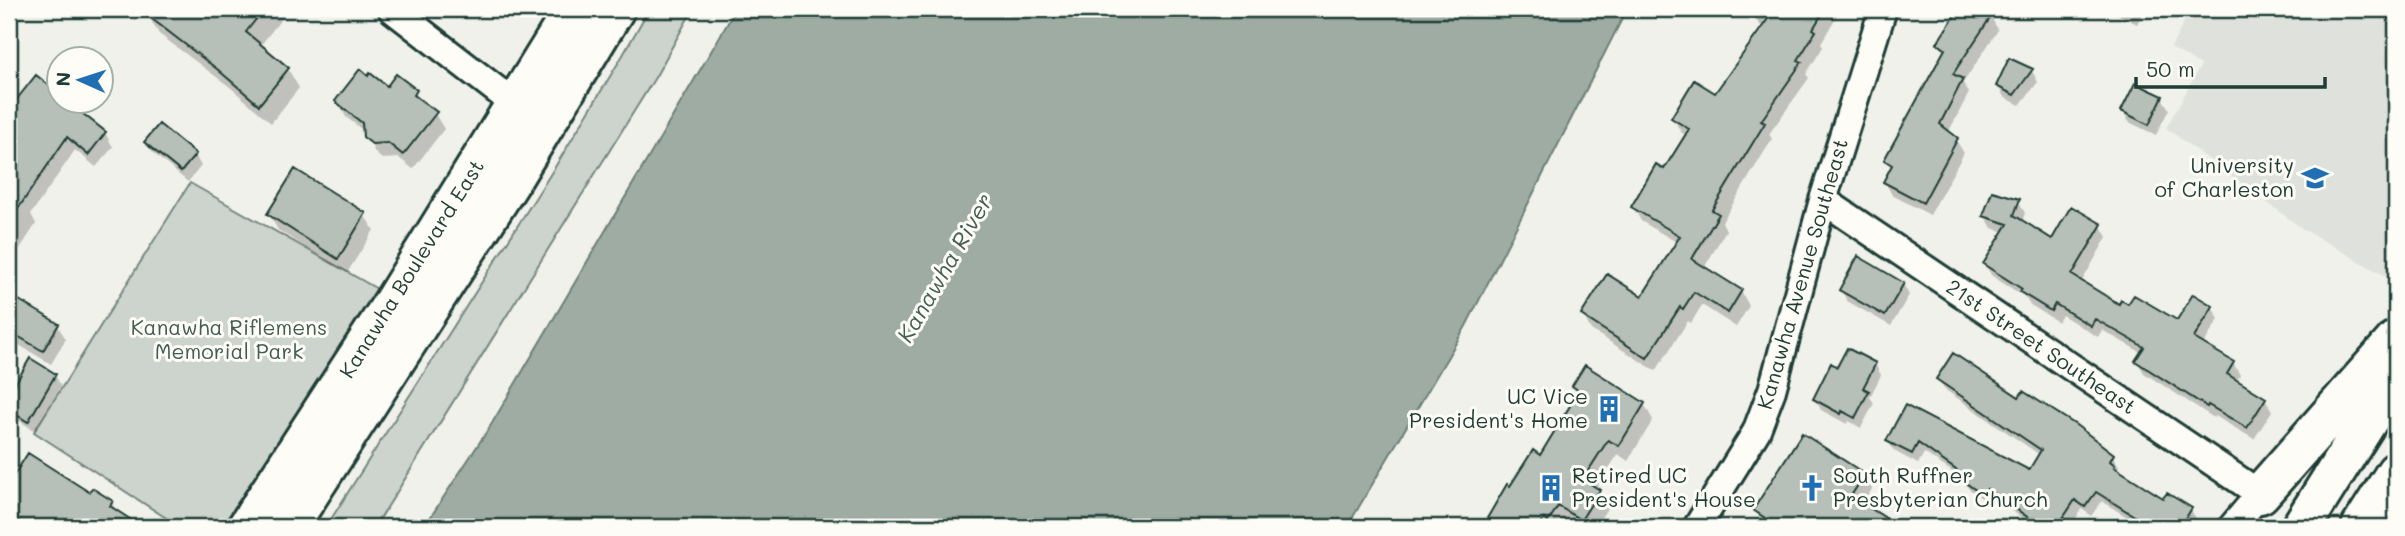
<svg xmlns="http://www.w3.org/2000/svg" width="2405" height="536" viewBox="0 0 2405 536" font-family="Mali,sans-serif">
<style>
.built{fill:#dfe2dc}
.green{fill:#cdd3cd;stroke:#768880;stroke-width:2}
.water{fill:#9faca4;stroke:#6c8077;stroke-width:2}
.shadow{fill:#0003}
.building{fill:#b6bfb8;stroke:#1f3d34;stroke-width:2}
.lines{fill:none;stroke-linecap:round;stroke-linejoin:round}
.minor-casing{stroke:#1f3d34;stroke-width:32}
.primary-casing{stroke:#1f3d34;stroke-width:44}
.minor{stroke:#fdfcf7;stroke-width:26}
.primary{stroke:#fdfcf7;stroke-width:38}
.labels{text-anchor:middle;stroke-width:6;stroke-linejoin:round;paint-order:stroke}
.poi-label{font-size:21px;fill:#1f3d34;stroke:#fdfcf7;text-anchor:end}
.street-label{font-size:21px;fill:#1f3d34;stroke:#fdfcf7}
.park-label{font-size:21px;fill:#425b53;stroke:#fdfcf7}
.water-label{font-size:23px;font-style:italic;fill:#455e56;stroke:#fdfcf7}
</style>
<rect width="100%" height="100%" fill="#f0f1eb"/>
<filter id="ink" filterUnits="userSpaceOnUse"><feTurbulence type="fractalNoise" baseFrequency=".0143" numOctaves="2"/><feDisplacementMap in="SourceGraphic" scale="14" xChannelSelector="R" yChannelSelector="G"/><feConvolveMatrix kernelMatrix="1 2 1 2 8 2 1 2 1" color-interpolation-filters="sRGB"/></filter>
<g filter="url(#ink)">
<path class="built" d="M2190,9H2396V267L2393,266L2387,277L2303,229L2166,128L2201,65L2171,48Z"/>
<path class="green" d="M649,9H693L656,76L375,527H326L555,167L623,55Z
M190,183L395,299L247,527H180L34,432Z"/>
<path class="water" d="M736,9H1627L1466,326L1347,527H424L491,425Z"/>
<path class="shadow" d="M149,9H289L260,46L288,69L299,88L271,123L230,87L159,34L148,15L151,11Z
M1751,9H1837L1839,12L1821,43L1823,47L1806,74L1809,78L1769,134L1772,139L1722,222L1726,230L1704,268L1741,291L1749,306L1736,327L1702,305L1691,323L1688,321L1656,371L1591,330L1583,315L1642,298L1678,243L1641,221L1633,207L1665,171L1687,136L1681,132L1673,118L1716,95L1764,27L1759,24Z
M1961,9H1978L1991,17L1998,30L1963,83L1969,93L1948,133L1956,140L1964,153L1930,215L1892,195L1885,182L1892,169L1886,160L1944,53L1939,43Z
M2108,9H2145L2137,24Z
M2010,61L2032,71L2038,82L2020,105L2004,97L1998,86Z
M36,78L60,102H66L105,133L113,147L96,167L75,150L31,214L36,224L14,258L9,255V112Z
M2136,85L2162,98L2169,109L2156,135L2129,122L2123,111Z
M387,88L415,92L422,103L435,114L444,129L413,169L399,158L382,159L375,153L365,132L346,117L337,101Z
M146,143L195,155L201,166L188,182L153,153Z
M2018,201L2025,213L2022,222L2052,241L2100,225L2107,237L2081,283L2120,306L2177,322L2212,307L2219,319L2203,345L2233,363L2240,375L2236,381L2265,399L2272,411L2254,439L2215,416L2214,418L2144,373L2137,361L2142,353L2102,330L2098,337L2062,315L2058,322L2029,304L2025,297L1992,276L1985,265L2005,232L1992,228L1985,216Z
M269,214L364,215L374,230L347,273L278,230Z
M1903,284L1909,295L1891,326L1847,301L1841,290Z
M9,296L57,325L66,339L51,364L9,339Z
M31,361L55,375L61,386L35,431L9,414V398Z
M1875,364L1881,375L1870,397L1874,403L1861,428L1849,421L1847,424L1821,410L1815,399L1838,369Z
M1938,379L2020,400L2075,427L2113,456L2119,466L2117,470L2164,500L2191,510L2197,520L2192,527H2133L2136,523L2102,501L2091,516L2082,509L2070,527H2035L1993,498L1990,504L1969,489L1963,479L1924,453L1918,464L1894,451L1888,441L1906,407L2030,472L2040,455L1944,389Z
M1574,386L1644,404L1653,420L1628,461L1618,454L1596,489L1608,507L1595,527H1484L1508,486L1511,488L1540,457L1579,394Z
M29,455L89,494L111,502L118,513L139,527H13L9,525V487Z
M1864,475L1872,489L1862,505L1897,527H1767L1763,525L1755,510Z"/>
<path class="building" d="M139,9H264L246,32L289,68L259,105L217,69Z
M1775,9H1825L1813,29L1816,31L1798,60L1802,62L1761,121L1765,123L1712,210L1719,214L1692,259L1742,290L1728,313L1694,292L1683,309L1680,307L1647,358L1581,315L1607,274L1642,296L1680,236L1631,207L1656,164L1664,169L1689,129L1671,118L1694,80L1715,93Z
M1959,9H1996L1953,74L1963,79L1940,124L1958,138L1923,203L1883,182L1892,165L1884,160L1945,49L1937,43Z
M2009,58L2033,69L2014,95L1996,86Z
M360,69L368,76L370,73L387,86L396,74L417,90L414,95L437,112L403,155L388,143L372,144L363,137L362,123L335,101Z
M36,75L60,94V102H68L106,132L88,155L67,137L9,222V109Z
M2135,83L2163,96L2149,125L2121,111Z
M159,124L196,154L181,172L144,142Z
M295,169L366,213L338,259L267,214Z
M1992,191L2020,199L2014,215L2052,239L2071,206L2102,224L2072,275L2119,304L2121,300L2128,304L2134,295L2177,320L2193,294L2213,306L2194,338L2234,362L2227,374L2266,398L2247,428L2208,405L2207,407L2135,361L2144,347L2095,319L2091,326L2055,304L2051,311L2020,292L2022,289L1983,264L2008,224L1983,216Z
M1858,256L1904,283L1885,316L1839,290Z
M9,294L59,324L43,351L9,331Z
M1847,348L1876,363L1863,388L1869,391L1855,418L1842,411L1841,414L1813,399L1831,363L1837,367Z
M1953,353L2019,397L2023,391L2076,425L2114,454L2110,461L2115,465L2114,467L2163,498L2167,493L2192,508L2180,527H2152L2096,492L2085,507L2075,500L2057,527H2042L1987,489L1983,495L1960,479L1963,475L1918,443L1912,454L1886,441L1905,405L2029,470L2041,450L1936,379Z
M30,358L56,374L28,422L9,410V395Z
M1585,365L1645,403L1619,446L1608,440L1583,479L1600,490L1581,520L1558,506L1548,522L1544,519L1539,527H1482L1507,484L1510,486L1533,450L1540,455L1579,391L1572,386Z
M1802,433L1865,474L1851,496L1900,527H1779L1753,510Z
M28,453L89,492L92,488L113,501L110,506L142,527H28L9,515V483Z"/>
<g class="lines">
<defs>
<path id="minor" d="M392,9L529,115
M1823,200L2260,494
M1697,527L1756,432L1772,390L1823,200L1883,9
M2232,527L2260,494"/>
<path id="primary" d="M2260,494L2396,340
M247,527L395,299L574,9
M288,527L509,184L615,9
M2301,527L2396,376
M2361,527L2396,472"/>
</defs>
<use href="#minor" class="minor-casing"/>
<use href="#primary" class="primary-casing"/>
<use href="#minor" class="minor"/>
<use href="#primary" class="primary"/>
</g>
</g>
<defs>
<symbol id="university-bare" viewBox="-9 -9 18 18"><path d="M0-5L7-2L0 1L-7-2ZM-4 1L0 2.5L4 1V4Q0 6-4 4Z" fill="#1f6fb2" stroke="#fdfcf7" stroke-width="2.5" paint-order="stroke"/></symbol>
<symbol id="building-bare" viewBox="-9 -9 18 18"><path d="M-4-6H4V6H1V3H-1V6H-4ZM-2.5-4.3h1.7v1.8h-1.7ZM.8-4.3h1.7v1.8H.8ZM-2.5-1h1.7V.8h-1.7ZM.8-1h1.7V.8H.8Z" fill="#1f6fb2" stroke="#fdfcf7" stroke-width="2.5" paint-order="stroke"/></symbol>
<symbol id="church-bare" viewBox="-9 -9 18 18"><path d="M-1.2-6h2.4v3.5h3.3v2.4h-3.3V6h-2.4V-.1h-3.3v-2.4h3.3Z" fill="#1f6fb2" stroke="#fdfcf7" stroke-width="2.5" paint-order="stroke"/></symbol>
</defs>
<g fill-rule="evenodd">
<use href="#university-bare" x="2296" y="159" width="38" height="38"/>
<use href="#building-bare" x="1590" y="390" width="38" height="38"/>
<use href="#building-bare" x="1532" y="469" width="38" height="38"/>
<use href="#church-bare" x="1793" y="469" width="38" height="38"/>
</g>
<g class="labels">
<g class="poi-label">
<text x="2294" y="173">University<tspan x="2294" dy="24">of Charleston</tspan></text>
<text x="1588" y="404">UC Vice<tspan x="1588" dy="24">President's Home</tspan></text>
<text x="1572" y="483" text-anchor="start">Retired UC<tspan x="1572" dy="24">President's House</tspan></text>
<text x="1833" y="483" text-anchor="start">South Ruffner<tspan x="1833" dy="24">Presbyterian Church</tspan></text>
</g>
<g class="street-label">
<text transform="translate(412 269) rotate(-58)" y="7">Kanawha Boulevard East</text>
<text transform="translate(1803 274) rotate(-74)" y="7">Kanawha Avenue Southeast</text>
<text transform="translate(2041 347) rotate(34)" y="7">21st Street Southeast</text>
</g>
<g class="park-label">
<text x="229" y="335">Kanawha Riflemens<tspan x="229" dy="24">Memorial Park</tspan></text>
</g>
<g class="water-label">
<text transform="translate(945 268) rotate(-60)" y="8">Kanawha River</text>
</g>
</g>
<rect width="2405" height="536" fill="none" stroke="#fdfcf7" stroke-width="35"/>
<rect x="18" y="18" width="2370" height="501" fill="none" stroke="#1f3d34" stroke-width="2.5" filter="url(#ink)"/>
<g transform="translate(80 80) rotate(273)"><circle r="33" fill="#fdfcf7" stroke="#a4b0a9" stroke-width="2"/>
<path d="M0-5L12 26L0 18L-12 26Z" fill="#1f6fb2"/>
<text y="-10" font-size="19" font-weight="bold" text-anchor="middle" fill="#1f3d34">N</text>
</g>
<path d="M2136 77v10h189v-10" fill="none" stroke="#1f3d34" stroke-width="3.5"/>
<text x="2146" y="77" font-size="21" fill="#1f3d34" stroke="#fdfcf7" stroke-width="5" paint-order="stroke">50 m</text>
</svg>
